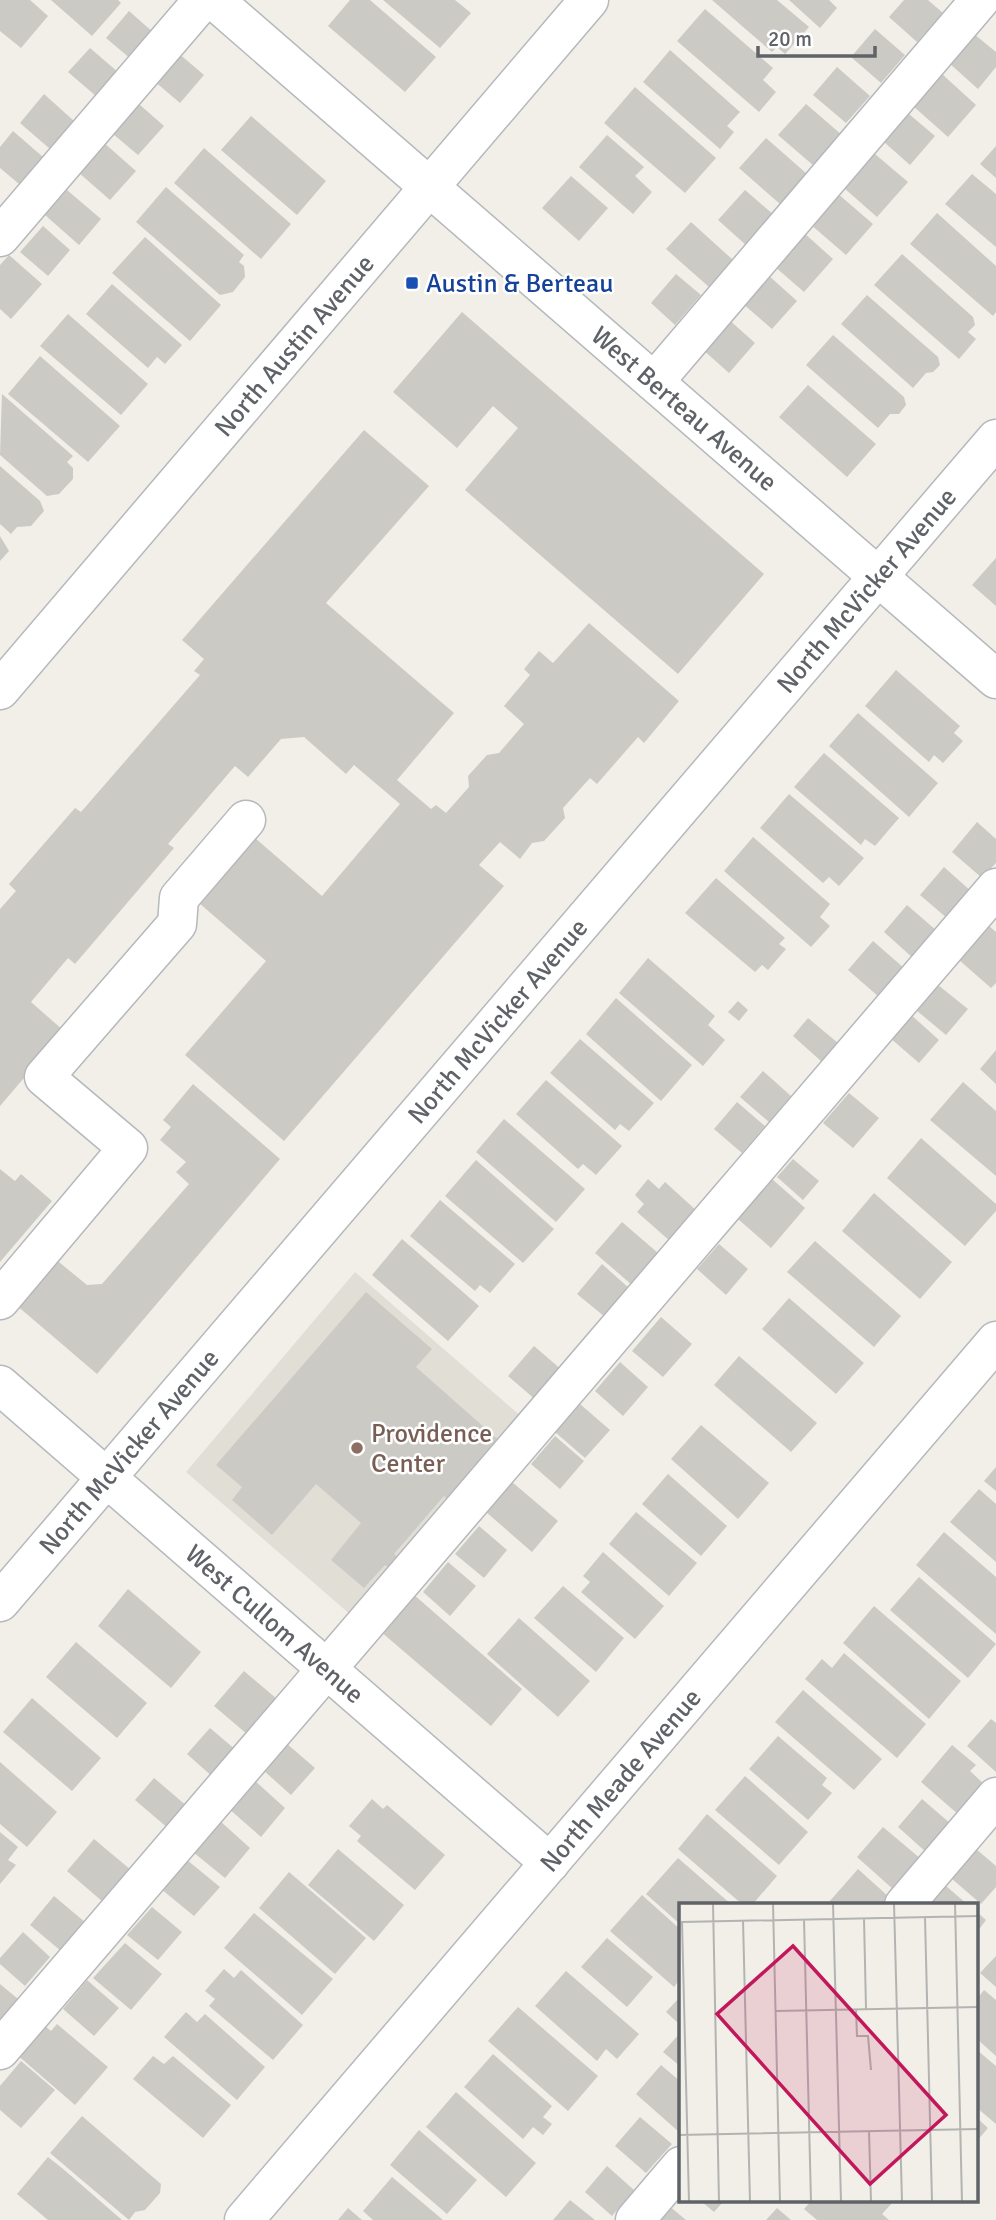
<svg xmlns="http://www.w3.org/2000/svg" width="996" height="2220" viewBox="0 0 996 2220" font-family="Signika,sans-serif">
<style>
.education{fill:#e1ded6}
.building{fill:#cccac5}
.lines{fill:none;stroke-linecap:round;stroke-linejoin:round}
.minor-casing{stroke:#b5b8bc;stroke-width:41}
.minor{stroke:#fff;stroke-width:38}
.transit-dot{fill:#1a4fb4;stroke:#fff;stroke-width:2.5}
.education-dot{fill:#8d6e63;stroke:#fff;stroke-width:2.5}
.labels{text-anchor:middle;stroke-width:5;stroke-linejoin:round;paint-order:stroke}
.transit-label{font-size:26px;fill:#164399;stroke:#fff;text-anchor:start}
.street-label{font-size:26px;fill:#5f6368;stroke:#fff}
.education-label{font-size:26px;fill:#785e54;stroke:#fff;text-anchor:start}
.inset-road{fill:none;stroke:#b3b3b1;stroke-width:2}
.view{fill:#c2185b;fill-opacity:0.15;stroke:#c2185b;stroke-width:3.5}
.inset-edge{fill:none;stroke:#5f6368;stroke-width:3.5}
</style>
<rect width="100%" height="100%" fill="#f1efe8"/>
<path class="education" d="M355,1272L530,1424L359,1622L186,1472Z"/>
<path class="building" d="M0,0H30L48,16L21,48L0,31Z
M51,0H118L121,3L92,36Z
M350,0H370L436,57L405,92L328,26Z
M383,0H455L471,13L440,48Z
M712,0H777L809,27L785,54L777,47L772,52Z
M789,0H829L837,8L820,28Z
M904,0H928L943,13L917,42L889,17Z
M705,9L773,68L763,80L776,92L759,112L677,41Z
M129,11L154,33L132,60L106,38Z
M875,29L905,55L881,83L851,57Z
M974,34L996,52V67L978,89L949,63Z
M90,48L119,73L97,97L68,72Z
M670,50L740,112L727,126L734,132L720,149L643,82Z
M177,52L204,75L180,103L153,80Z
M837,67L870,96L846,123L813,95Z
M942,74L976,105L948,137L913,106Z
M635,87L716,158L685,193L604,123Z
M44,94L74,121L50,149L20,123Z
M139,104L164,126L138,155L113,134Z
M806,104L842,135L814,166L778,135Z
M909,114L935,136L910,165L884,142Z
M251,116L326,181L297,215L221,150Z
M13,131L43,157L19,184L0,168V147Z
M607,135L644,167L635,176L652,192L633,214L579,167Z
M766,138L807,174L780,204L739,168Z
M103,142L136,171L110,200L78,172Z
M996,146V178L980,164Z
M204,148L291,224L261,259L174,183Z
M875,154L908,182L877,217L844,188Z
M972,174L996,194V247L945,204Z
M571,176L608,208L579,241L542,208Z
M166,187L244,255L239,262L244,266L245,277L233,292L220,295L136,222Z
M67,190L101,219L79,245L45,215Z
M745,190L774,215L747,246L718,220Z
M837,193L873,224L846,255L810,224Z
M937,213L996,266V312L993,316L910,244Z
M691,222L733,260L709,287L666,249Z
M43,226L70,250L48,276L20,252Z
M803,232L833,259L804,292L774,266Z
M145,237L221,305L190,341L112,273Z
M902,254L973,317L975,325L968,332L976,339L959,359L874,285Z
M9,255L42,284L11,319L0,309V265Z
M676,274L701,295L675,325L651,303Z
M767,274L797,301L772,329L742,303Z
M112,284L182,345L165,364L157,357L148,368L86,314Z
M867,295L938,357L940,365L933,372L926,373L913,388L841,324Z
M462,312L764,574L678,674L465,490L518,428L493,406L457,448L393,392Z
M68,314L148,384L121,415L40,346Z
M727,318L755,343L729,373L701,348Z
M833,335L904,397L906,405L899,414H890L878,428L806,365Z
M40,356L120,426L88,462L8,394Z
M808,385L876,444L847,477L779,417Z
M2,394L73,456L67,462L73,468V479L59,494L47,496L0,455Z
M364,430L429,486L326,603L454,713L397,780L431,809L436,805L446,813L469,787L468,776L487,755L499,753L524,724L504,706L530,675L524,669L539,651L553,663L589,623L679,701L644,743L638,737L597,784L590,778L563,808L565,818L544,841L532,843L520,859L500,842L479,865L504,886L284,1141L185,1055L266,961L199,903L255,838L322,896L400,804L354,765L346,774L304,737L281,739L248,777L235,766L168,844L174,848L75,964L68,958L31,1002L64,1031L0,1106V909L16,891L9,884L75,808L81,812L200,675L194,671L204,659L182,640Z
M0,466L40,501L44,511L31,526L17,527L11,534L0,524Z
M0,536L9,551L0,561Z
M996,558V606L972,585Z
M896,670L960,726L954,733L963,741L943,763L934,755L929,762L865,706Z
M858,713L938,783L909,817L829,746Z
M824,753L899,818L875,846L865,839L861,845L794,787Z
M789,794L864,858L839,886L829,877L823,883L760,828Z
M977,822L996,839V863L982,878L952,852Z
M753,837L830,904L820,917L830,926L811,947L724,871Z
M944,867L972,892L948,919L920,895Z
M716,878L785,938L779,944L786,949L768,970L762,965L755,972L685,913Z
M907,905L937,931L913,958L884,932Z
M989,926L996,932V983L991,988L959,960Z
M873,941L904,968L879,997L848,970Z
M648,958L715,1016L708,1025L725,1040L703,1066L619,993Z
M938,985L968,1009L946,1035L916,1010Z
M616,998L692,1065L661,1101L586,1034Z
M738,1001L748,1010L739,1021L728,1012Z
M909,1013L939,1040L919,1063L889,1037Z
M808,1018L838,1043L822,1062L793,1036Z
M580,1039L654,1103L629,1131L620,1124L615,1130L550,1073Z
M996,1050V1084L980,1069Z
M763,1071L791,1096L769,1122L740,1097Z
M546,1080L622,1146L596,1175L583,1164L578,1169L516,1114Z
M963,1082L996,1111V1176L930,1120Z
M193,1084L280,1159L97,1374L15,1304L54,1258L87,1285L102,1284L189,1184L176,1172L186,1162L160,1140L171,1127L163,1120Z
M849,1093L879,1118L853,1148L823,1123Z
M737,1102L765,1126L742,1153L714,1129Z
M504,1119L585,1189L556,1222L476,1152Z
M921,1138L996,1204V1211L965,1246L887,1178Z
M793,1159L819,1181L803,1200L777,1177Z
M476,1160L554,1229L523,1263L445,1196Z
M0,1169L15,1181L21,1174L52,1201L0,1262Z
M648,1179L659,1189L665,1182L697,1211L670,1241L637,1212L644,1204L635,1195Z
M772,1179L805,1208L771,1248L738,1219Z
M874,1193L952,1262L920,1299L842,1231Z
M440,1200L515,1264L490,1293L480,1285L475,1291L410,1236Z
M622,1222L658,1253L632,1285L595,1253Z
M402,1239L479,1306L448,1341L372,1275Z
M815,1241L901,1316L874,1347L787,1272Z
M719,1244L748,1269L726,1295L697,1269Z
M602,1264L630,1289L605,1317L577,1294Z
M366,1292L432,1349L416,1367L503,1444L452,1503L444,1496L394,1554L402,1561L393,1571L385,1565L364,1588L331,1560L361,1523L316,1484L272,1535L232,1500L242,1487L216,1465Z
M789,1298L864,1363L836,1394L762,1329Z
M661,1317L692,1344L663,1377L632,1351Z
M534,1346L563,1371L537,1401L508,1376Z
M739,1356L817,1423L791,1452L714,1385Z
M620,1362L648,1387L623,1416L595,1391Z
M580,1404L610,1430L585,1458L555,1432Z
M701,1425L769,1483L738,1519L671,1459Z
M555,1436L584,1461L560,1489L531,1464Z
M996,1467V1491L984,1481Z
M668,1474L727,1526L701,1556L642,1504Z
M512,1482L558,1521L532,1552L486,1512Z
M979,1489L996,1504V1562L950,1522Z
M636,1512L697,1563L669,1596L609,1544Z
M479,1526L507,1550L484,1578L455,1554Z
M944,1532L996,1577V1634L916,1565Z
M603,1552L664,1606L635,1639L581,1592L590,1582L583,1576Z
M448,1562L476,1586L450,1616L423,1592Z
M919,1577L996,1644L968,1678L890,1610Z
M563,1586L624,1638L596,1672L534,1618Z
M128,1589L201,1652L171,1688L98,1626Z
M413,1594L522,1689L491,1726L380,1631Z
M874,1606L961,1681L929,1719L843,1643Z
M519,1618L590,1681L558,1717L487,1654Z
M76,1642L147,1703L117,1738L46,1677Z
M844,1653L926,1724L897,1758L805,1679L822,1659L832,1668Z
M244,1671L277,1699L247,1734L214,1706Z
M803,1690L882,1759L854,1790L775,1722Z
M32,1698L101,1758L72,1791L3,1732Z
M991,1719L996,1723V1772L967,1746Z
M210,1728L237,1751L214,1778L187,1754Z
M778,1736L827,1778L822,1785L832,1793L808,1820L749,1769Z
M286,1743L315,1768L291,1795L263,1770Z
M952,1745L976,1765L970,1771L985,1785L959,1815L921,1782Z
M0,1762L57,1812L27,1847L0,1824Z
M745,1776L808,1832L779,1865L715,1810Z
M154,1778L188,1807L169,1829L135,1800Z
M253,1779L285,1808L261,1837L228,1808Z
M372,1799L383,1809L387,1805L445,1855L415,1890L357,1841L361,1836L349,1826Z
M922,1799L951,1824L926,1852L898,1827Z
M707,1814L777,1876L752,1905H743L678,1849Z
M220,1821L250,1848L225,1878L193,1852Z
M883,1827L921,1859L894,1890L857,1857Z
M0,1832L18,1847L8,1860L16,1865L0,1884Z
M94,1839L131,1870L103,1902L67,1871Z
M338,1849L404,1905L374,1941L308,1885Z
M976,1849L996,1866V1887L981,1904L951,1878Z
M678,1858L732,1905H681V1925L646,1894Z
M187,1860L220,1887L194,1916L161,1889Z
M858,1869L889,1897L882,1905H833L829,1902Z
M289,1872L366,1938L335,1974L259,1908Z
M945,1885L968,1905H928Z
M642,1895L681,1930V1978L674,1987L610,1931Z
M54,1896L86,1923L61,1951L30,1925Z
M152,1907L182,1932L158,1960L127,1935Z
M977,1912L986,1920L977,1932Z
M254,1913L333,1979L302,2015L224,1948Z
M23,1932L50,1957L25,1986L0,1964V1958Z
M607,1938L653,1977L627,2007L581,1967Z
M125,1943L162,1974L131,2010L93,1978Z
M996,1956V1987L980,1973Z
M224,1969L234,1978L241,1970L303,2025L273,2060L209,2006L215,1999L205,1991Z
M566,1971L639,2034L617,2059L606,2049L597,2061L535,2006Z
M87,1980L119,2008L94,2036L63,2009Z
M0,1984L18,1999L0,2021Z
M984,1990L996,2000V2056L977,2039V1999Z
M679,1998L681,2018L677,2022L666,2012Z
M518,2007L598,2076L568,2111L488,2041Z
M186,2012L197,2022L205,2014L265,2067L237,2100L164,2037Z
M42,2023L51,2031L57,2024L108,2067L75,2105L15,2053Z
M681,2032V2067L663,2052Z
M977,2050L996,2066V2124L977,2108Z
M493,2054L552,2106L543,2117L552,2124L543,2135L533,2127L523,2139L464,2087Z
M153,2056L164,2064L173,2056L231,2105L203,2138L133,2079Z
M21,2061L55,2090L21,2128L0,2110V2086Z
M661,2065L681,2082L679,2132L636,2094Z
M456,2092L536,2163L506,2197L426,2127Z
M82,2116L161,2184L160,2193L145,2210L135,2212L129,2220L50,2153Z
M640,2117L672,2144L646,2173L615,2146Z
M977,2118L988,2128L977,2141Z
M419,2130L477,2180L447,2214L390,2165Z
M48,2157L62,2168L122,2220H48L17,2194Z
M607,2166L634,2190L612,2216L585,2192Z
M392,2177L443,2220H373L363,2211Z
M570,2200L595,2220H553Z
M701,2201H724L714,2212Z
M811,2201H894L882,2214L889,2220H817L804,2209Z
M668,2205L686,2220H655Z
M348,2208L362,2220H338Z
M777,2208L791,2220H766Z"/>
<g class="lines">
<defs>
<g id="minor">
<path id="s1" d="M214,0L996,679"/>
<path d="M0,237L203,0"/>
<path d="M654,382L980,0"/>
<path id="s2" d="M0,690L589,0"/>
<path d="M0,1300L128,1148L44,1077L177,924L179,898L246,820"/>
<path id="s3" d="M0,1385L550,1863"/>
<path id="s4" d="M0,1602L996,439"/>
<path d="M904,1905L996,1797"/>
<path d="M0,2050L996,888"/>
<path id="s5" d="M244,2220L996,1341"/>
<path d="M635,2220L681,2166"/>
</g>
</defs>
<use href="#minor" class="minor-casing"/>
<use href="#minor" class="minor"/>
</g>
<rect class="transit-dot" x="405" y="276" width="14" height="14" rx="3.5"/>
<circle class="education-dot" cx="357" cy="1448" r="7"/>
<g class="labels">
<g class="transit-label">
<text x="426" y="292">Austin &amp; Berteau</text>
</g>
<g class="street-label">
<text dy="9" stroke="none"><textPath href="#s2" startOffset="453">North Austin Avenue</textPath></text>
<text dy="9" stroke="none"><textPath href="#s1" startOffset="623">West Berteau Avenue</textPath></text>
<text dy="9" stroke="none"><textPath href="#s4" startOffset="1332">North McVicker Avenue</textPath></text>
<text dy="9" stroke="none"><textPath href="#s4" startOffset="765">North McVicker Avenue</textPath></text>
<text dy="9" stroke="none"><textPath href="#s4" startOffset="198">North McVicker Avenue</textPath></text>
<text dy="9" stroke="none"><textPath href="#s3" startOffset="364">West Cullom Avenue</textPath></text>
<text dy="9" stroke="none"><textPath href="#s5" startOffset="579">North Meade Avenue</textPath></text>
</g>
<g class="education-label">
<text x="371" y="1442">Providence<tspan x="371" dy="30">Center</tspan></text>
</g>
</g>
<g transform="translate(679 1903)">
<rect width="299" height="299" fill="#f1efe8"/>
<path class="inset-road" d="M34,0L40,299M94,0L101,299M154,0L162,299M215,0L223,299M276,0L283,299M246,14L253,299M185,15L187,106M125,16L132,299M64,17L71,299M177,106L178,133H189L192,167M97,108L300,104M190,228L192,299M0,232L300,226M10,299L3,19L300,13"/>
<path class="view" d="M114,43L267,212L191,281L38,111Z"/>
<rect width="299" height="299" class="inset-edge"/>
</g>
<path d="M758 46v10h117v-10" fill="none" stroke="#5f6368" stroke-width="3.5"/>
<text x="768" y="46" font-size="21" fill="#5f6368" stroke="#ffffff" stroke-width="5" paint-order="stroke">20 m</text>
</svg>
